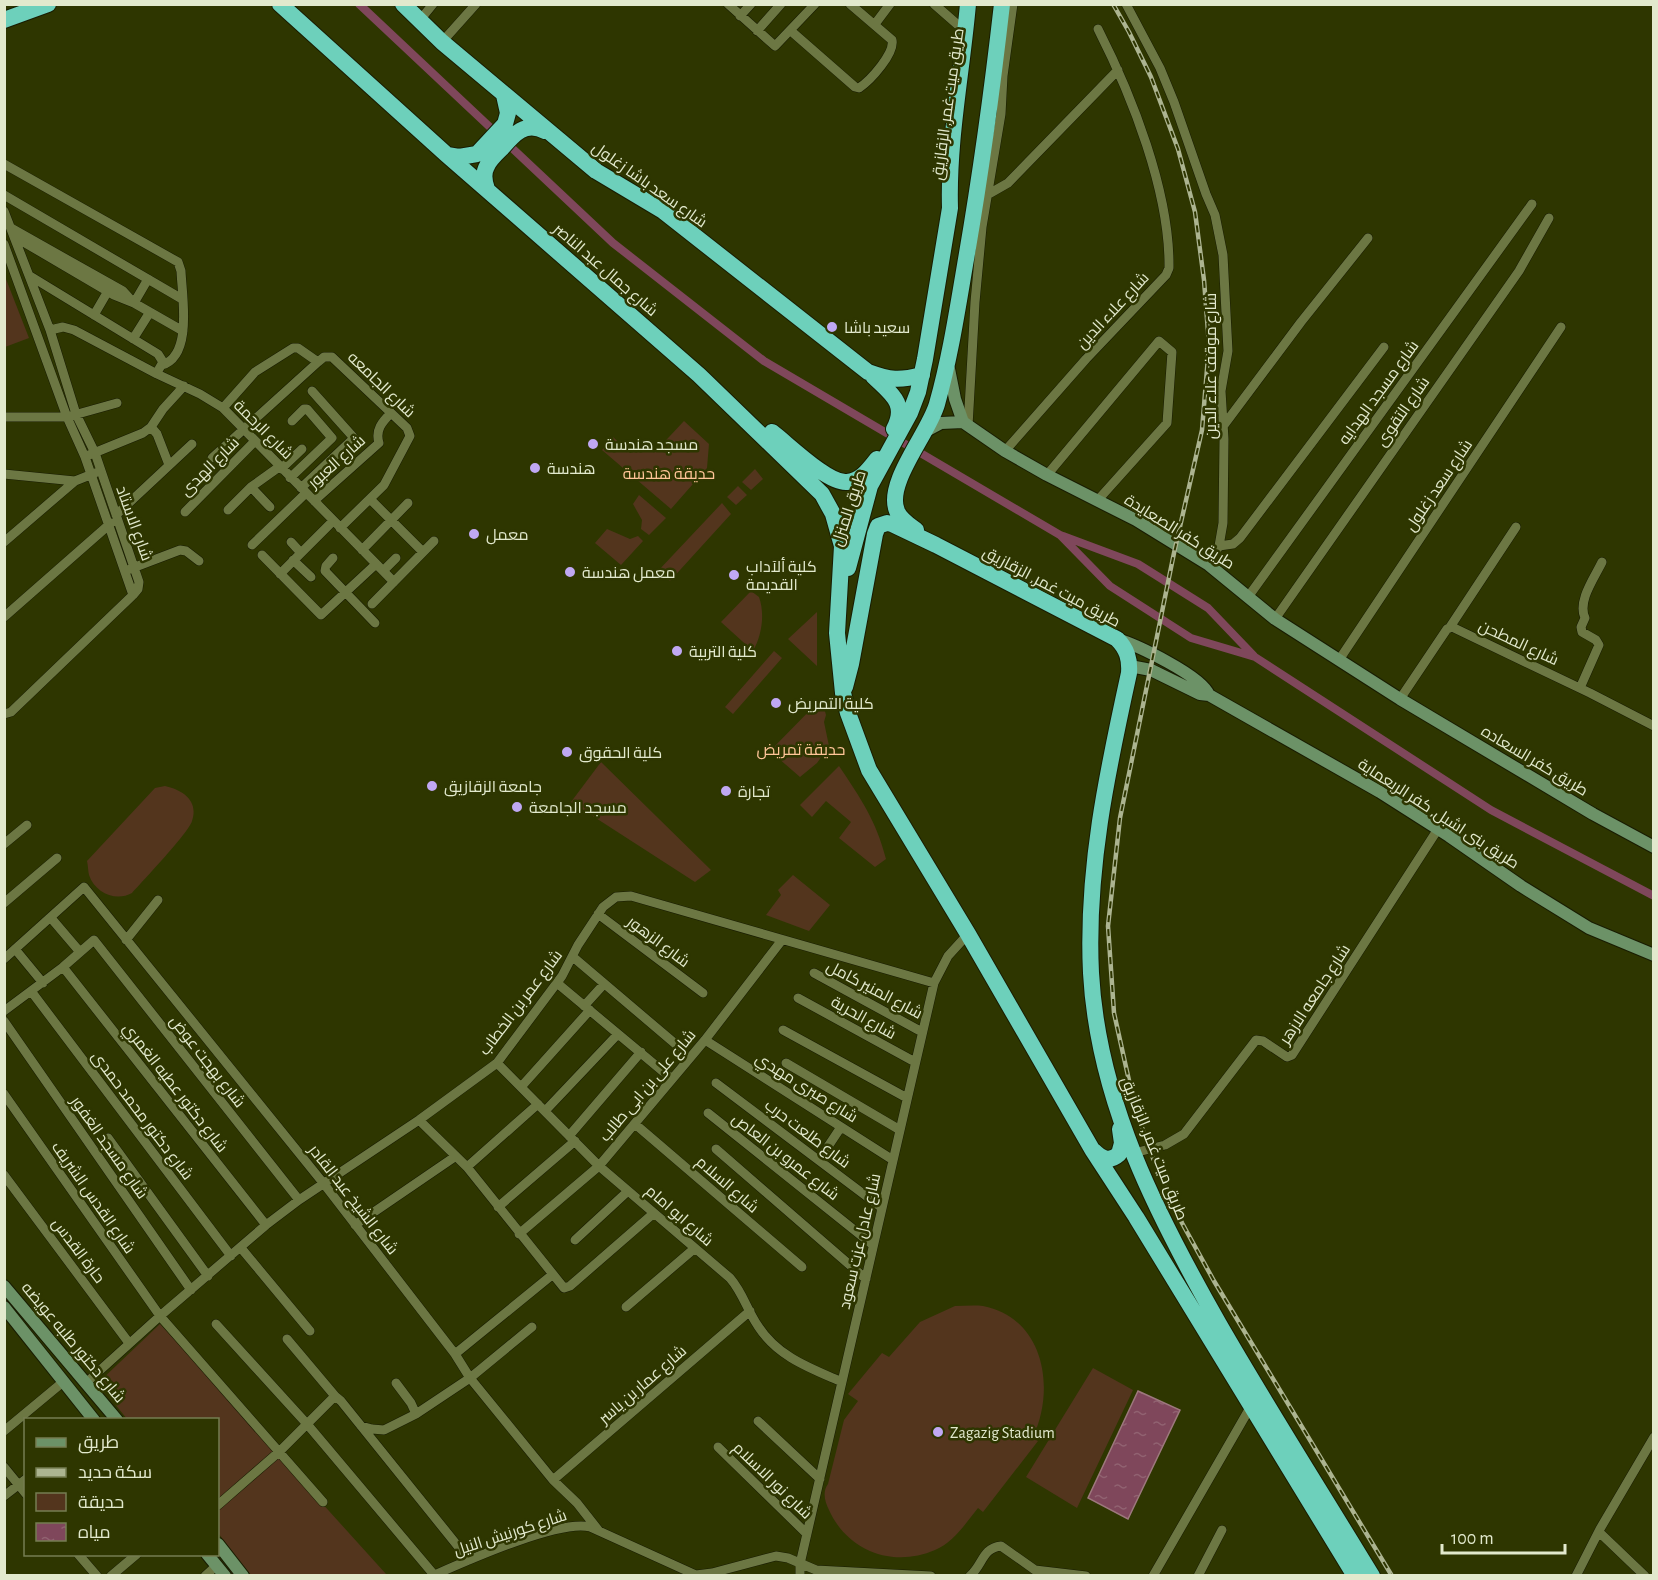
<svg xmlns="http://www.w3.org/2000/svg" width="1658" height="1580" viewBox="0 0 1658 1580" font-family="'Alegreya Sans',Cairo,sans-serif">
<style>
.green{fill:#53351d}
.water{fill:url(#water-ripples);stroke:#9d787d;stroke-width:1.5}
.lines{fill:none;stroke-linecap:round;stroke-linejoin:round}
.canal{stroke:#7f475b;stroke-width:8}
.street-casing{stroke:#181c02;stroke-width:10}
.secondary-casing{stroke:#181c02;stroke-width:14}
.highway-casing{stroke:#181c02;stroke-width:18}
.street{stroke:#6c7743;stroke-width:9}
.secondary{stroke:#6c9267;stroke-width:12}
.highway{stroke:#6dd0bb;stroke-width:16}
.rail-casing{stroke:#acb490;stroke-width:4.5}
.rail{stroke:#2e3600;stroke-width:2;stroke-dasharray:7;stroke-linecap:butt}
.poi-dot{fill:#c0a8f3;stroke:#2e3600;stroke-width:2}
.labels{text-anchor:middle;stroke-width:5;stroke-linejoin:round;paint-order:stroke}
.street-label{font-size:16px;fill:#e2e9cd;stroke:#2e3600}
.poi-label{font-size:16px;fill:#e2e9cd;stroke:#2e3600;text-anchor:start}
.park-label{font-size:16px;fill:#ffc598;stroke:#2e3600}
</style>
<defs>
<pattern id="water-ripples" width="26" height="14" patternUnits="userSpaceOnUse" patternTransform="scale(1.5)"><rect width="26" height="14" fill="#7f475b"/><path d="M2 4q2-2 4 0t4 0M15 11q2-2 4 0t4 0" fill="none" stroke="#916271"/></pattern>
</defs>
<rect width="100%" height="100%" fill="#2e3600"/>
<path class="green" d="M4,274L29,338L5,347H4Z
M684,421L709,444L707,468L671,509L602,450L613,437L630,453L637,451L646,445L654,453Z
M755,469L763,479L751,490L742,482Z
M738,486L747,495L736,505L727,497Z
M639,495L666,518L649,535L641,529L642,520L633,504Z
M722,503L731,514L670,581L657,572Z
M607,529L630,539L638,536L643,541L621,565L595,543Z
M751,591L759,597C765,614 762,635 753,651L721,622Z
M817,612V666L788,639Z
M774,651L782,658L733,714L725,707Z
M820,700H822L826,715L824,722L829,746L817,763L800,777L770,751Z
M601,762L711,870L695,882L571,802Z
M839,766C861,799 876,820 886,859L875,867L839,838L851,822L826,801L812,817L800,805Z
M165,786C182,790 199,800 192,821C189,832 143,881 132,893C116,902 95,893 89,875C88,871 88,865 87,861L155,788Z
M793,875L830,905L809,931L766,915L781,895L778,890Z
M955,1306C964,1306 974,1305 983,1306C1044,1318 1056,1388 1033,1437L1038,1441L983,1512L978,1508C965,1524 954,1542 935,1550C894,1568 848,1552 829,1510C825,1502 822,1492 828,1484L844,1420L858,1401L848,1394L882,1353L889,1357L920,1322Z
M160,1324L386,1574L382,1576L251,1575L218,1533V1420L127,1419L98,1383Z
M1093,1368L1133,1390L1077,1508L1026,1477Z"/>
<path class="water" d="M1138,1391L1180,1410L1128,1519L1088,1498Z"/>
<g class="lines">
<path class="canal" d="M359,4L613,243L764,361L1060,535L1110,586L1191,638L1255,657L1491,810L1654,896
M1063,536L1138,564L1208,608L1254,656"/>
<defs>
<path id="street" d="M728,4L775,46L815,4
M934,4L966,32
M1126,4L1160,68L1174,102L1206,194L1215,215L1223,255L1228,351L1221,391L1224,439L1223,523L1219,546L1209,565
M740,16L751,4
M420,20L433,4
M875,24L890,4
M757,31L781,4
M791,31L855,87L859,88C871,80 895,53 892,40L850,4
M442,42L476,4
M4,164L178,262L181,271C182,296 193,356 162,365
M4,195L182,299
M987,195L1008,183L1118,70
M4,211L50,330L76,414L95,453L139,582L138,589L133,595L11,712L4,714
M11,228L123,291L132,301
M15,237L114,295L134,303L183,331
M4,244L67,417L85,457L133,595
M30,276L158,354L163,362L159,369
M134,303L148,279
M94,315L108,291
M50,330L63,327L74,330L157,374L200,394L223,408L394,582
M133,339L150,312
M223,408L255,372L293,348H298L318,362
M4,417H67L117,403
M1224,425L1301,322L1368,238
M968,426L975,302L982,227L1001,114L1003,76L1013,4
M151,427L157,434L169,465
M1005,451L1086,359L1166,275L1169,268C1170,192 1132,96 1098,29
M89,455L143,433L151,427L163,409L184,386
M212,458L318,362L324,357H332L407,428L410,436L384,485L340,528
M281,469L302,449
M4,474L75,481
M1047,475L1159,341L1172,352L1167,423L1097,501
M290,478L332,438L307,409H304L292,421
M251,487L270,507
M301,488L354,438L312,391
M370,499L423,552
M314,501L379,443C375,430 382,422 391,413
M228,510L251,487L279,467
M185,512L254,442
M116,515L192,444
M4,542L75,481L95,473
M291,542L301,553
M252,545L306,493
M1219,546L1233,544L1240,538L1384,347
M362,550L408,503
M262,555L321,615L376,564
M333,558L326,566L325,571L375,623
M293,560L311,577
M130,569L180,550L186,551L199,561
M383,571L396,558
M280,574L333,521
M1248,597L1532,204
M372,604L434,541
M4,617L111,523
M1275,619L1519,271L1549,218
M1450,627L1516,527
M1339,660L1561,327
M1580,688L1599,645L1596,640L1582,632L1581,627L1585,618C1577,601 1595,577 1602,562
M1400,699L1447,629L1452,627L1590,693L1654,726
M4,844L27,825
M4,903L57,858
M598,914L703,993
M51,918L80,952
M126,940L158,900
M15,949L43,983
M573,957L679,1047
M4,959L84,887L324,1184L455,1354L470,1378L553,1480L577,1503L599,1531
M63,967L266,1225
M814,973L922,1032
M557,983L672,1079
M31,991L231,1256
M798,998L915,1062
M584,1006L604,984
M4,1011L63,967L94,940L299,1200
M4,1021L191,1290
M783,1030L907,1098
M705,1040L893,1160
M497,1063L599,1166L730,1278C743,1293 747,1310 758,1326C778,1357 810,1368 842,1382
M786,1063L900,1130
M716,1083L882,1208
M521,1087L590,1010
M4,1094L160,1316L323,1502
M545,1111L618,1034
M708,1113L873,1245
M419,1120L467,1167L564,1288L570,1286L654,1213
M635,1124L802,1267
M569,1136L641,1052
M108,1138L208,1276
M716,1149L866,1279
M1134,1153L1165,1145L1184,1134L1256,1040L1263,1041L1287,1057L1292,1055L1438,829
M819,1160L841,1127
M467,1167L538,1104
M4,1175L129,1343
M498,1207L575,1141
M355,1225L456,1156
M519,1234L599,1166L705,1040L782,940
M575,1240L628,1191
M241,1248L310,1331
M626,1307L695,1248
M216,1324L307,1424L435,1576
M287,1339L335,1396
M455,1354L552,1275
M87,1382L160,1316L266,1225L299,1200L419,1120L497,1063L562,976L578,945L603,907L616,897L631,896L934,983
M396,1383L411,1403L416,1414
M758,1421L820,1479
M361,1426L372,1429L384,1430L416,1414L470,1378L532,1327
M4,1431L63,1382
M718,1447L807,1534
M4,1467L26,1494
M553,1480L750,1311
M4,1496L26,1479
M218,1505L280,1451L335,1396L341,1401L469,1560
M1599,1532L1645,1576
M78,1554L97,1576
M111,1576L137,1554
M205,1576L216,1566
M432,1576C464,1562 559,1519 590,1527L696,1575L712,1573L776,1556L788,1558L816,1570L931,1576
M800,1576V1564L934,983L948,956L968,934
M970,1576C983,1565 982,1548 1001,1546L1035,1570L1086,1576
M1153,1576L1251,1406
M1198,1576L1222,1530
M1576,1576L1600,1529L1654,1437"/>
<path id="secondary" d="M949,369L955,399L963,422
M926,431L941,423L963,422L1005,451L1047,475L1136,520L1209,565L1275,619L1400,699L1593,814L1654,847
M1117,639C1137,645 1202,676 1209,695
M1130,666L1151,670L1200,694L1209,695L1380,792L1449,836L1521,886L1589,928L1654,955
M4,1286L117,1420
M4,1307L94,1420
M218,1544L243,1576
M207,1554L225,1576"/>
<path id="highway" d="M280,4L447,155L699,375L822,494L833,514L842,546L837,633L843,693L848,713L869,770L968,934L1093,1151L1136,1217L1355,1576
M403,4L442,42L596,171L663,211L868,372C890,380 899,381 922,375
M4,20L48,4
M447,155L459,157L477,154L505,124L508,113L504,95
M487,189C484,181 483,173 487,166C490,159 497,153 502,148C514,134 525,121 545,131
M873,376C890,393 908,403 894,429
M772,432C788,444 828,484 847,482C861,481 869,469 877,459
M916,530C909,525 900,519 897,511C885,483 929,433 937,404C950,358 957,312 965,265C980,179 992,92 1002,4
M848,568L870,486L910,413L918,392L925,359L950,208C948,140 962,72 968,4
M845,687L851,664L875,534L878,526L887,523L892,524L936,545L1117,639C1127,649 1130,659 1129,673C1107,773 1086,871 1091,973C1098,1101 1157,1215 1219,1324C1268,1409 1321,1492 1372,1576
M1094,1151C1102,1159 1110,1162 1119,1154L1122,1143L1120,1129"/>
</defs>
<use href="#street" class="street-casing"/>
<use href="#secondary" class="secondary-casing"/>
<use href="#highway" class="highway-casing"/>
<use href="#street" class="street"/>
<use href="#secondary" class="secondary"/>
<use href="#highway" class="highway"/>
<defs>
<path id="rail" d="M1113,4L1129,32L1151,77L1178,149L1195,212L1204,280L1209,345L1202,430L1174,553L1120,818L1108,926L1114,1013L1134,1103L1149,1149L1182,1223L1214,1281L1392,1576"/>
</defs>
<use href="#rail" class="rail-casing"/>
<use href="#rail" class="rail"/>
</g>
<g class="poi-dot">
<circle cx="832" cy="327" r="6"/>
<circle cx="593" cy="444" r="6"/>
<circle cx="535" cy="468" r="6"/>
<circle cx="474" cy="534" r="6"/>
<circle cx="570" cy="572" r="6"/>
<circle cx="734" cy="575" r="6"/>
<circle cx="677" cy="651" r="6"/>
<circle cx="776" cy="703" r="6"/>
<circle cx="567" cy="752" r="6"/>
<circle cx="432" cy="786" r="6"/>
<circle cx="726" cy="791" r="6"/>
<circle cx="517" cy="807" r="6"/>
<circle cx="938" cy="1432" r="6"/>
</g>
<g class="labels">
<g class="street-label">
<text transform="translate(947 104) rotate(-82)" y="6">طريق ميت غمر, الزقازيق</text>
<text transform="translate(650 184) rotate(35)" y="6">شارع سعد باشا زغلول</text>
<text transform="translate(606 269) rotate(41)" y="6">شارع جمال عبد الناصر</text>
<text transform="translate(1112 310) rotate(-47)" y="6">شارع علاء الدين</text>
<text transform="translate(1210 366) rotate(-90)" y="6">شارع موقف علاء الدين</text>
<text transform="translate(382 384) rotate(44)" y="6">شارع الجامعه</text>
<text transform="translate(1378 392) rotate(-54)" y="6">شارع مسجد الهدايه</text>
<text transform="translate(1402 411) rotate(-55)" y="6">شارع التقوى</text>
<text transform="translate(264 429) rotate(45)" y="6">شارع الرحمة</text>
<text transform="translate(336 461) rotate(-42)" y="6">شارع العبور</text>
<text transform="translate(209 466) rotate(-45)" y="6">شارع الهدى</text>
<text transform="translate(1438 485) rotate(-56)" y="6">شارع سعد زغلول</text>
<text transform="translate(848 508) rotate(-72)" y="6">طريق المنزل</text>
<text transform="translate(135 523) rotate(70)" y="6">شارع الاستاد</text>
<text transform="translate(1180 531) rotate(32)" y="6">طريق كفر الصعايدة</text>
<text transform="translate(1052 586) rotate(28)" y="6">طريق ميت غمر, الزقازيق</text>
<text transform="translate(1519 642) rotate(25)" y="6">شارع المطحن</text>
<text transform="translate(1535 760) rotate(31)" y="6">طريق كفر السعاده</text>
<text transform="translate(1439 813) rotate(33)" y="6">طريق بنى اشبل, كفر الربعماية</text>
<text transform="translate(659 941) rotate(37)" y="6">شارع الزهور</text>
<text transform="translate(875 989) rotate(28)" y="6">شارع المنير كامل</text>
<text transform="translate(1314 994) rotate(-57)" y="6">شارع جامعه الازهر</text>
<text transform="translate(520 1002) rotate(-53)" y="6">شارع عمر بن الخطاب</text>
<text transform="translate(864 1017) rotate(29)" y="6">شارع الحرية</text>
<text transform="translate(208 1061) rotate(52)" y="6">شارع بهجت عوض</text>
<text transform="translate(647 1085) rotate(-50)" y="6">شارع على بن ابى طالب</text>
<text transform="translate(176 1087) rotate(52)" y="6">شارع دكتور عطيه الغمري</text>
<text transform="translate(807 1087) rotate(32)" y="6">شارع صبرى مهدي</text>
<text transform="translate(143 1115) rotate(53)" y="6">شارع دكتور محمد حمدى</text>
<text transform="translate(808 1133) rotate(37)" y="6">شارع طلعت حرب</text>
<text transform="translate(110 1147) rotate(55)" y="6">شارع مسجد الغفور</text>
<text transform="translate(1155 1148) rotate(68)" y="6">طريق ميت غمر, الزقازيق</text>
<text transform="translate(786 1156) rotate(38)" y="6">شارع عمرو بن العاص</text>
<text transform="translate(728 1184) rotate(41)" y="6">شارع السلام</text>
<text transform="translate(94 1197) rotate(55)" y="6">شارع القدس الشريف</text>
<text transform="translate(354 1199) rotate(52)" y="6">شارع الشيخ عبد القادر</text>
<text transform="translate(680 1215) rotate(41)" y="6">شارع ابو امام</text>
<text transform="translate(859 1241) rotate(-77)" y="6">شارع عادل عزت سعود</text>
<text transform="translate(79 1250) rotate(53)" y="6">حارة القدس</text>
<text transform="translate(74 1342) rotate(50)" y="6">شارع دكتور طلبه عويضه</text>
<text transform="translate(642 1384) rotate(-41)" y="6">شارع عمار بن ياسر</text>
<text transform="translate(773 1480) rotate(44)" y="6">شارع نور الاسلام</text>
<text transform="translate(510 1532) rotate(-18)" y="6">شارع كورنيش النيل</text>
</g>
<g class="poi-label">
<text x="844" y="333">سعيد باشا</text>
<text x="605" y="450">مسجد هندسة</text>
<text x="547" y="474">هندسة</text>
<text x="486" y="540">معمل</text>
<text x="746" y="572">كلية ألآداب<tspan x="746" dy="18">القديمة</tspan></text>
<text x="582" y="578">معمل هندسة</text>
<text x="689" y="657">كلية التربية</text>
<text x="788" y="709">كلية التمريض</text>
<text x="579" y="758">كلية الحقوق</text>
<text x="444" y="792">جامعة الزقازيق</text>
<text x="738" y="797">تجارة</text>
<text x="529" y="813">مسجد الجامعة</text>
<text x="950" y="1438">Zagazig Stadium</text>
</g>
<g class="park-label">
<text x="669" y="479">حديقة هندسة</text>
<text x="801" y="755">حديقة تمريض</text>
</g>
</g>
<rect width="1658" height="1580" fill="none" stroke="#e2e9cd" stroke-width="12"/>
<rect x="24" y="1418" width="195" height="138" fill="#2e3600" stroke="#767e52" stroke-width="1.5"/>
<rect x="36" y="1438" width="30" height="9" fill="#6c9267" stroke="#767e52" stroke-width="1.5"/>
<text x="78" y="1448" font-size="18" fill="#e2e9cd">طريق</text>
<rect x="36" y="1468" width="30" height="9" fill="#acb490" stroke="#767e52" stroke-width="1.5"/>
<text x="78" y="1478" font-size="18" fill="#e2e9cd">سكة حديد</text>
<rect x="36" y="1493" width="30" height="18" fill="#53351d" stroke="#767e52" stroke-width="1.5"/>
<text x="78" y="1508" font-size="18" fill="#e2e9cd">حديقة</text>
<rect x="36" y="1523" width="30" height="18" fill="url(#water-ripples)" stroke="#767e52" stroke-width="1.5"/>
<text x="78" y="1538" font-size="18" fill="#e2e9cd">مياه</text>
<path d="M1442 1544v9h123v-9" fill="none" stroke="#e2e9cd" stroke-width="3"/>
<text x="1451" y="1544" font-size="18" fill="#e2e9cd" stroke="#2e3600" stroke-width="4.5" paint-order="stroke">100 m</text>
</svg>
